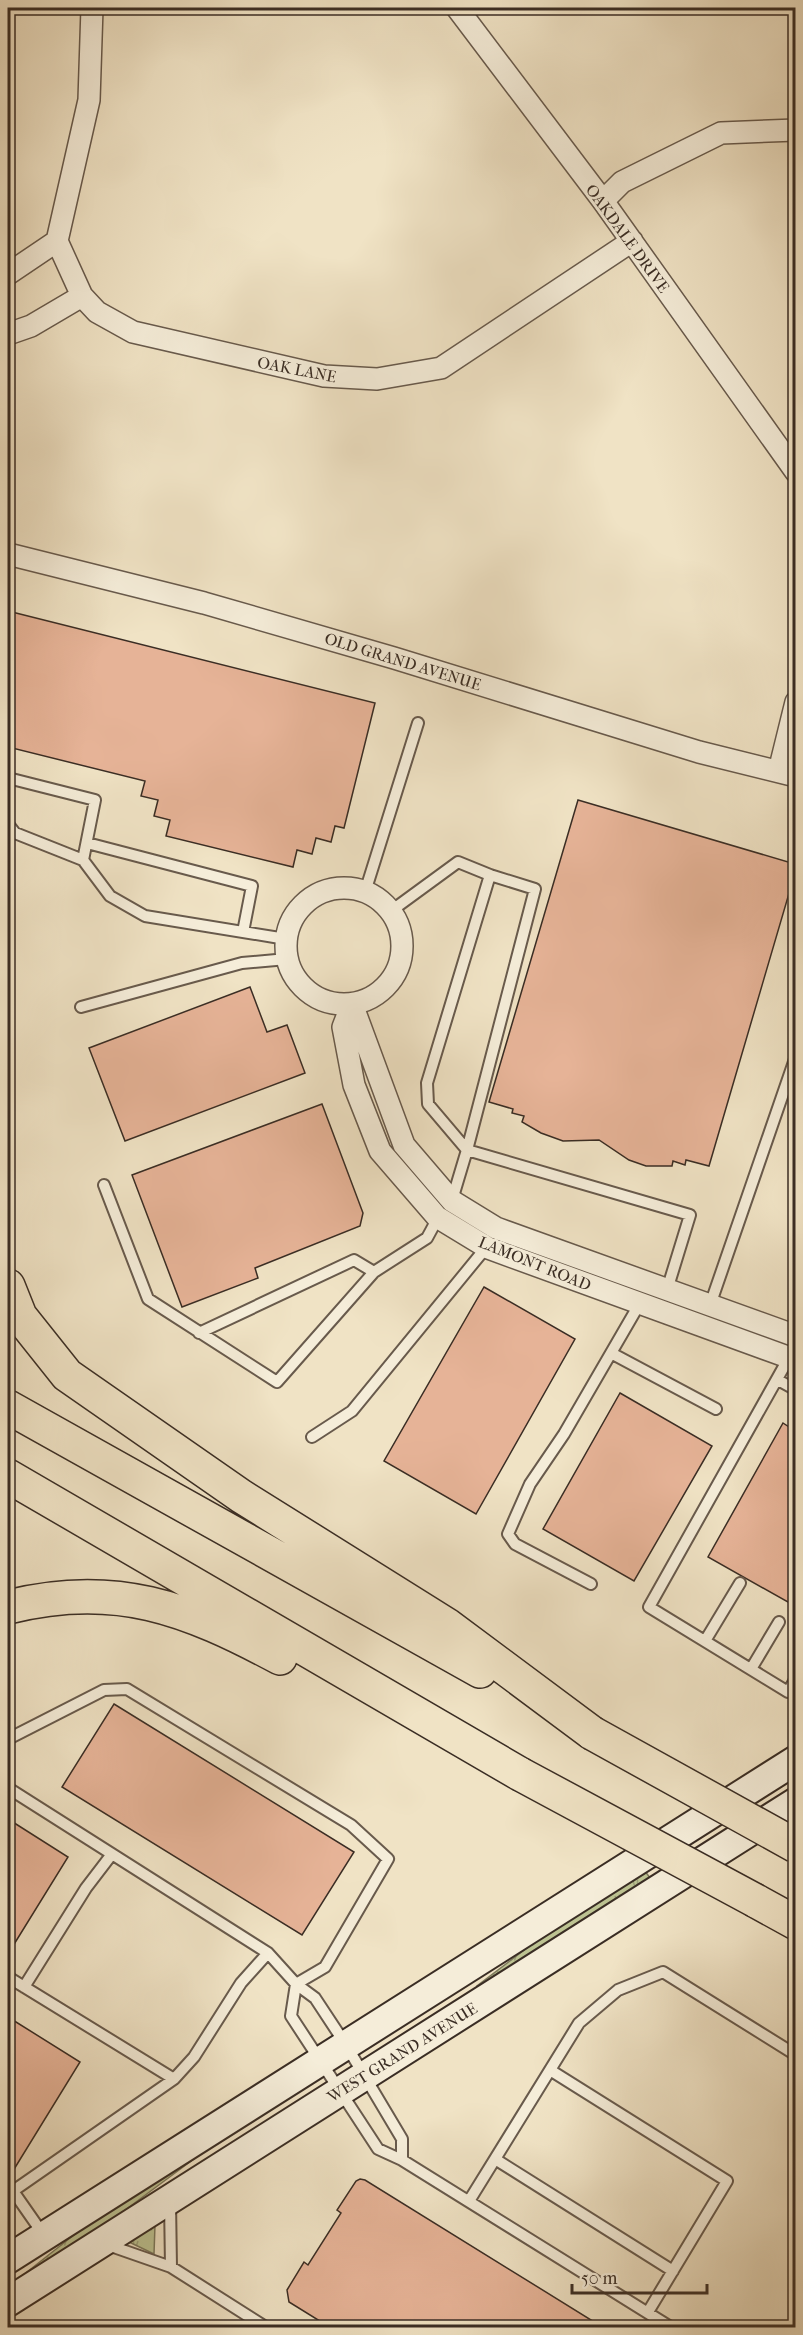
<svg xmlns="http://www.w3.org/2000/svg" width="803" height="2335" viewBox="0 0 803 2335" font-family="'IM FELL French Canon',serif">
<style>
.grass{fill:url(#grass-tufts);stroke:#7c785b;stroke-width:1.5}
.building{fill:#e6b397;stroke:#3a2d24;stroke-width:1.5}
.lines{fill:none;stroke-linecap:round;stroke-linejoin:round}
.lane-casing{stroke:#685a4c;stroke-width:14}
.street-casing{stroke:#685a4c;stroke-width:24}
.secondary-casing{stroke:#3a2d24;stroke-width:32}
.highway-casing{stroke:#3a2d24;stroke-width:36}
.lane{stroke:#f5edd9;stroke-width:10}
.street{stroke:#f5edd9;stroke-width:21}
.secondary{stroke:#f5edd9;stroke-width:28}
.highway{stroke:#f0e3c5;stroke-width:33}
.highway-bridge-casing{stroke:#3a2d24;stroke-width:36;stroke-linecap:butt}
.highway-bridge{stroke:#f0e3c5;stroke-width:33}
.labels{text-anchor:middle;stroke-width:5;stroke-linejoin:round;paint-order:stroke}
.street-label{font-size:16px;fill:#3a2d24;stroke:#f5edd9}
</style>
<defs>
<pattern id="grass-tufts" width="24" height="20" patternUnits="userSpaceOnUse" patternTransform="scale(1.5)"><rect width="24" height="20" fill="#bdc392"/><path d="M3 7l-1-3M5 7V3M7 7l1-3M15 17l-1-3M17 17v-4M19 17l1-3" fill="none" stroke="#9b9f77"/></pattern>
</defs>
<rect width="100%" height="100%" fill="#f0e3c5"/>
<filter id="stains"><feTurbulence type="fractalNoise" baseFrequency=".00333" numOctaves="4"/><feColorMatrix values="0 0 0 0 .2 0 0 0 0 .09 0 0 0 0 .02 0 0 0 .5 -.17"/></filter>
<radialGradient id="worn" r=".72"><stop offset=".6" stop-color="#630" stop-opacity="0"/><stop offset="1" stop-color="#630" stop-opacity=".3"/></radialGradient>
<path class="grass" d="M644,1870L651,1879L480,1990L477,1986L565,1919Z
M206,2150L109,2222L8,2287L103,2212Z
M155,2225L154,2254L129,2242V2241Z"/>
<path class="building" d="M8,611L375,703L344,828L335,826L331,842L316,838L312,854L297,850L293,867L166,836L170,820L154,816L158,800L141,796L145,781L8,747Z
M578,800L795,864V873L709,1166L686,1160L685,1165L673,1161L672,1166H646L629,1160L599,1140L563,1141L541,1133L522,1122L524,1116L512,1113L513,1109L489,1102Z
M250,987L267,1032L287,1025L305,1073L125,1141L89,1048Z
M322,1104L363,1213L360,1226L255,1268L258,1278L182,1307L132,1175Z
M484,1287L575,1339L476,1514L384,1461Z
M620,1393L712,1446L634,1581L543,1529Z
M783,1423L795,1431V1606L708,1557Z
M114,1704L354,1852L302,1935L62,1787Z
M8,1819L68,1857L8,1954Z
M8,2017L80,2062L8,2179Z
M360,2179L365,2180L604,2328H331L289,2302L287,2290L304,2262L308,2265L341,2213L337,2210L356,2181Z"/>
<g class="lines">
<defs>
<path id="lane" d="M8,778L95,800L83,860
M8,824L15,833L83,860L110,896L145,916L286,939
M87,843L252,886L243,932
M365,892L418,723
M391,911L458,862L490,875L427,1083L428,1104L467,1150
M81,1007L242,963L287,959
M467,1150L535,889L490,875
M104,1185L148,1299L277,1382L374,1272L427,1238L440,1214
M452,1200L467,1150L690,1215L667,1290
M709,1308L796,1056
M199,1333L354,1260L374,1272
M611,1353L716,1409
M791,1354L649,1607L788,1692L796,1678
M778,1380L796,1390
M312,1437L352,1411L489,1244
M591,1584L515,1544L508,1534L530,1484L564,1434L640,1303
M705,1641L740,1583
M751,1669L779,1622
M8,1739L104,1690L127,1689L351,1825L388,1859L325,1967L296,1984L291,2016L378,2149L402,2160L672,2328
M8,1788L268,1953L296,1984L315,1998L346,2045L402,2139V2160
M8,1977L174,2079
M24,1987L86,1888L112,1854
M550,2070L727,2181L648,2312
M495,2159L673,2271
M8,2187L13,2191L43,2234
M13,2191L174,2079L194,2057L241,1983L268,1953
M469,2201L579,2023L618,1990L663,1972L796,2055
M170,2202L171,2267
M105,2244L171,2267L267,2328"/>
<path id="street" d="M92,8L89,100L57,241L82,296L97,312L133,332L324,376L377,379L441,368L632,241
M457,8L603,201L796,472
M603,201L622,182L721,133L796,130
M8,274L57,241
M8,334L31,326L82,296
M8,554L204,603L394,658L699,752L796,776
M779,771L796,702
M286 946a58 58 0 1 1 116 0a58 58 0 1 1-116 0Z
M352,1004L343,1027L354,1085L380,1151L437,1217L488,1248L796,1360
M352,1004L404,1145L452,1201L496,1228L796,1336"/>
<path id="secondary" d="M8,2259L796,1760
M8,2302L796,1802"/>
<path id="highway" d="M8,1286L20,1316L67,1375L241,1496L447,1625L592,1733
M8,1407L480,1671
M8,1476L520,1774
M8,1607C115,1580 187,1608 280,1658
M756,1901L796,1923"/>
</defs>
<use href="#lane" class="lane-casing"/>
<use href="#street" class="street-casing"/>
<use href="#secondary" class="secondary-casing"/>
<use href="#highway" class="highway-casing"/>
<use href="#lane" class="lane"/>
<use href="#street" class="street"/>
<use href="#secondary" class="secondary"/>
<use href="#highway" class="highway"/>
<defs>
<path id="highway-bridge" d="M592,1733L796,1846
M520,1774L756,1901"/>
</defs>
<use href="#highway-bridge" class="highway-bridge-casing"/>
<use href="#highway-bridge" class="highway-bridge"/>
</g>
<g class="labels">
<g class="street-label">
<text transform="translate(628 238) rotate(54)" y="6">OAKDALE DRIVE</text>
<text transform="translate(297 369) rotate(11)" y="6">OAK LANE</text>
<text transform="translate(403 661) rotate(17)" y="6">OLD GRAND AVENUE</text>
<text transform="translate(535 1263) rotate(22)" y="6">LAMONT ROAD</text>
<text transform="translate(402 2052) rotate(-32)" y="6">WEST GRAND AVENUE</text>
</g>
</g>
<rect width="803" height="2335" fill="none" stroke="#f0e3c5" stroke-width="30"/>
<rect x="9" y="9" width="785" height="2317" fill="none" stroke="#3a2d24" stroke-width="3"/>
<rect x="15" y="15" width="773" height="2305" fill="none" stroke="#3a2d24" stroke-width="1.5"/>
<path d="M572 2284v9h135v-9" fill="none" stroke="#3a2d24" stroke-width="3"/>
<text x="581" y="2284" font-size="18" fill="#3a2d24" stroke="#f5edd9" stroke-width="4.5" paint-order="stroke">50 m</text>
<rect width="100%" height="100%" filter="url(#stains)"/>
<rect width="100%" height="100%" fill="url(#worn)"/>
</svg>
